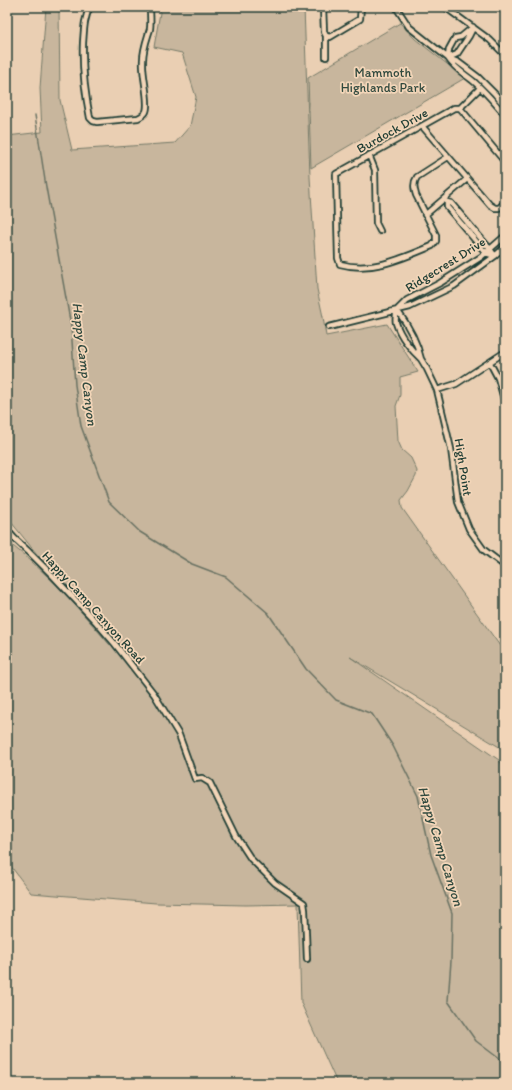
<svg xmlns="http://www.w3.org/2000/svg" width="512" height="1090" viewBox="0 0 512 1090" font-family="Itim,sans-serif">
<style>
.green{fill:#c8b69d;stroke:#747a68}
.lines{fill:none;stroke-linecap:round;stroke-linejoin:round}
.stream{stroke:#687162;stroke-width:1.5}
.minor-casing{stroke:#1f3d34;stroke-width:8}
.minor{stroke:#f2d5b8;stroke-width:4.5}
.labels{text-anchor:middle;stroke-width:3.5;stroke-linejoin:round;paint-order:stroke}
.park-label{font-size:13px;fill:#30493e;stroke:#f2d5b8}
.street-label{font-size:13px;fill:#1f3d34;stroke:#f2d5b8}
.water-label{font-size:14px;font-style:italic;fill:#314a3f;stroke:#f2d5b8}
</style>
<rect width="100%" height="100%" fill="#eacfb3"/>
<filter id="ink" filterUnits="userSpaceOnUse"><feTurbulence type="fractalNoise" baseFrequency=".025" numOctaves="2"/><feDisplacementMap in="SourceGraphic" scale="8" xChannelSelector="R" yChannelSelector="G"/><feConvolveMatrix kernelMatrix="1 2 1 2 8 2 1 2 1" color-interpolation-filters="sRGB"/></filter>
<g filter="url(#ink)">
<path class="green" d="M46,7H59L60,100L72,150L175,143L190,126L196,97L182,53L154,47L161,7H304L310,177L317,289L323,317L326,336L387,324L418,372L400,377V395L396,406L398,441L402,450L411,458L417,471L416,476L408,491L401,500L402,508L500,646H505V755L501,748L350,657L499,760L505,769V1083H337L301,1003L298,904L246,905L156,903L31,893L7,861V541L30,560L63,591L110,645L7,517V136L42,132L40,88Z
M400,23L415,39L465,78L311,168L308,78Z"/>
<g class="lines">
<path class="stream" d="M35,115L46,187L71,326L75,385L81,426L109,502L140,532L192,564L226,577L268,613L306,669L336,700L372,714L393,746L418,796L431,855L452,913L451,961L448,1001L476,1041L505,1063"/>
<defs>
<path id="minor" d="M90,7C84,18 84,30 83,43C82,69 85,93 90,118L93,121L97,122L138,118C146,114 147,112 147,104C147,89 142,74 143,60C143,49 147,39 150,29C151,22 150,14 150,7
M323,7L324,32L326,36L330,37L360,19L361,7
M396,7L409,27L448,58L458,62L478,77L495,94L505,106
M445,7L490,40L505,55
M326,57V36
M448,58C454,68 463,73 472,80C484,90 495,103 505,115
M448,58L449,49L455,38L461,37L473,27
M448,58L457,54L469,36L472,30
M460,108L505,162
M460,108L480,88
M422,126L490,205L495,208H499L505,202
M369,155L375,170L376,223L380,231
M448,157L417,177C413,183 414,188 416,195L436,235V241L432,246C403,258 372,273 340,264L338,258L336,174L454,108H460
M444,199L447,202L451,203L490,249L495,256L486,253L447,207V202
M425,215L467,179
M398,309L407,300L440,283L481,257L505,236
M397,310C408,325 417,341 421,359C411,350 400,336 396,323C395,319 396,314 397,310Z
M329,327L410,307L454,286L495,256L505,247
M421,359L427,369L437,390L451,449L458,502L469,529L484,550L505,566
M490,363L498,378L505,403
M437,390L456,384L505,352
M7,530L14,538L29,552L54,577L96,622L115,644L154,694L179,735L195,779L202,778L210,783L236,836L251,859L275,883L304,903L305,910L307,959"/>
</defs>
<use href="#minor" class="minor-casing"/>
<use href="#minor" class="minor"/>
</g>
</g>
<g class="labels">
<g class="park-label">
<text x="383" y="77">Mammoth<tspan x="383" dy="15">Highlands Park</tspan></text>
</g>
<g class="street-label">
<text transform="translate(392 130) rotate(-29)" y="5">Burdock Drive</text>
<text transform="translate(445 264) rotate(-32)" y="5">Ridgecrest Drive</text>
<text transform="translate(464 467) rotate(81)" y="5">High Point</text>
<text transform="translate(94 607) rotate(48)" y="5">Happy Camp Canyon Road</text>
</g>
<g class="water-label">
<text transform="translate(85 364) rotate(83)" y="5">Happy Camp Canyon</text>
<text transform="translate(441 846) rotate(73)" y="5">Happy Camp Canyon</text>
</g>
</g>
<rect width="512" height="1090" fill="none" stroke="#f2d5b8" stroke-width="24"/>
<rect x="12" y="12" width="488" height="1066" fill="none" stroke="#1f3d34" stroke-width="1.5" filter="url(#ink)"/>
</svg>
